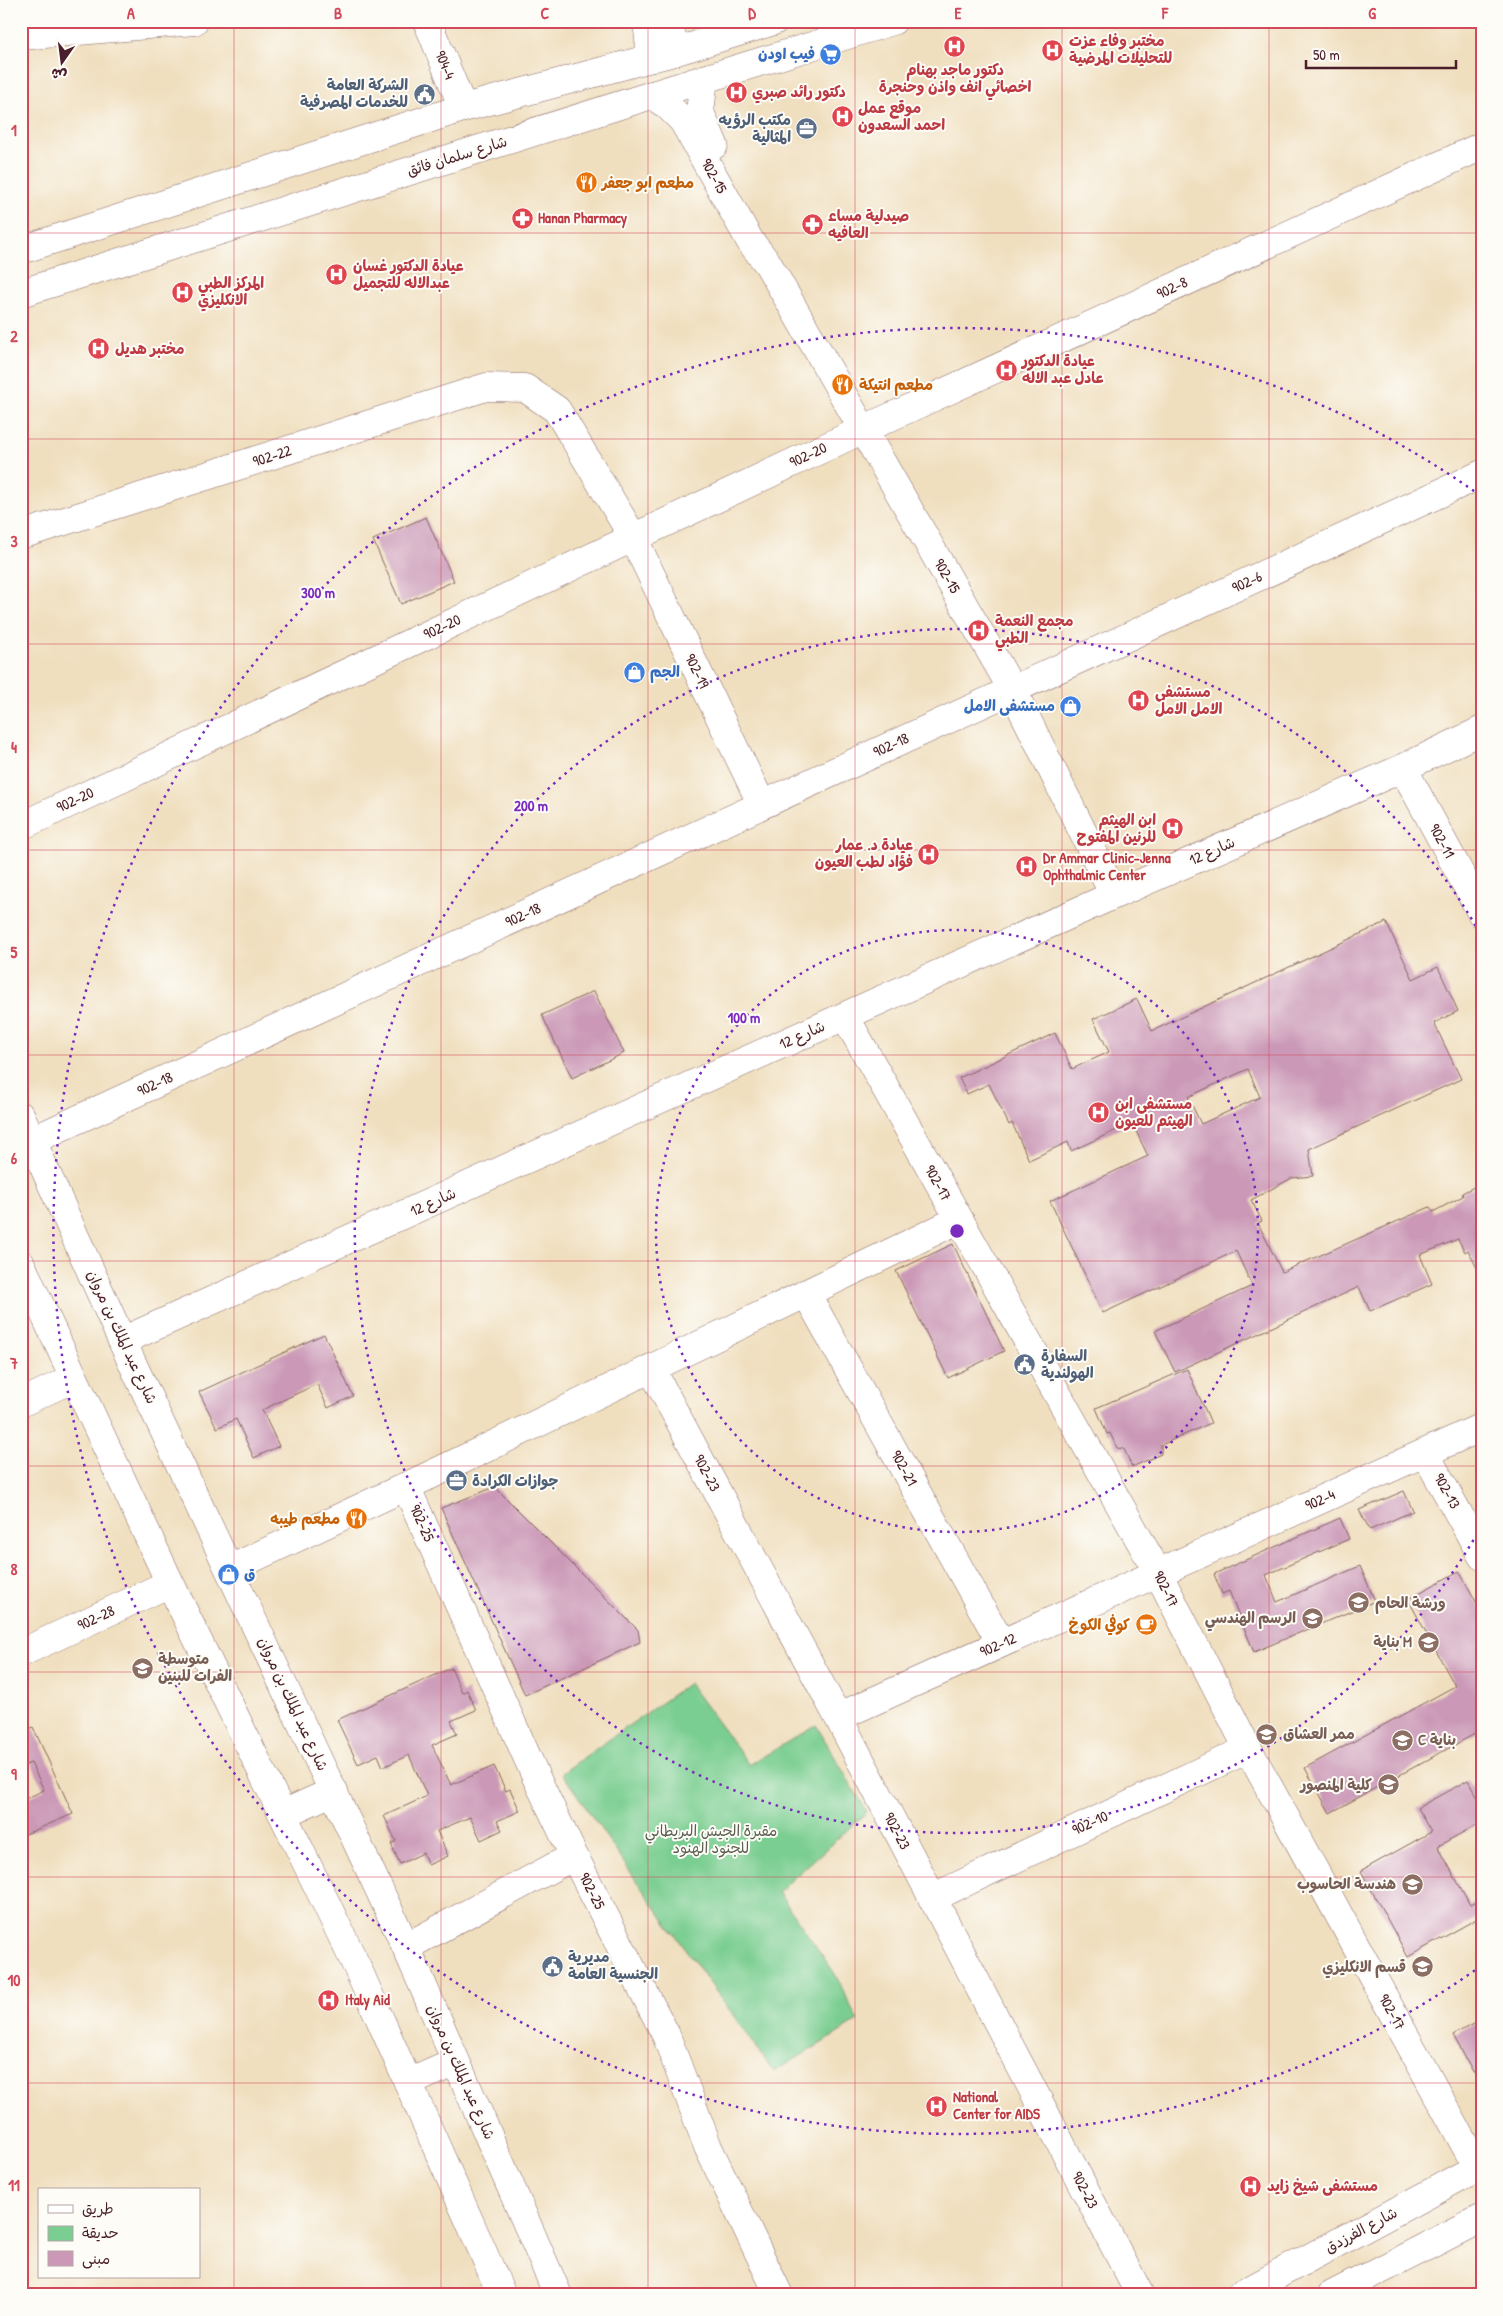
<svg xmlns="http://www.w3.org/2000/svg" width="1503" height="2316" viewBox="0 0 1503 2316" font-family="'Patrick Hand','Playpen Sans Arabic',sans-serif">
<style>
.green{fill:#7ace91;stroke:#62765e}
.building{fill:#cb99b7;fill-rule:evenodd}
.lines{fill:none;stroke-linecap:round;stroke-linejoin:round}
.minor-casing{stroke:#84625f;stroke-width:29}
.major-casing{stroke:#84625f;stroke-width:29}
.minor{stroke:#fff;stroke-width:28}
.major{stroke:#fff;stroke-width:28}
.grid{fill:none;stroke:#d1495b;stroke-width:1;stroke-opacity:0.55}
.ring{fill:none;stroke:#7b2cbf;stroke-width:2.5;stroke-dasharray:2.5 5}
.labels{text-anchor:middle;stroke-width:4;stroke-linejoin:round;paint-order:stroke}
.health-label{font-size:15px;font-weight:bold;fill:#be3a42;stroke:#fdfcf7;text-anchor:start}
.shop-label{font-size:15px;font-weight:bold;fill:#366cbe;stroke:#fdfcf7;text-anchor:end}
.street-label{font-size:15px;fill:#4a1f2b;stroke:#fdfcf7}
.service-label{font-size:15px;font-weight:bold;fill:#4e5e75;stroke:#fdfcf7;text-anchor:start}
.food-label{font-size:15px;font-weight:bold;fill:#c56008;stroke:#fdfcf7;text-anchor:start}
.education-label{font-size:15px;font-weight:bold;fill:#785e54;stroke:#fdfcf7;text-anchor:end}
.park-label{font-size:15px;fill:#5b5c4f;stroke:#fdfcf7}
.centre{fill:#7b2cbf;stroke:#fdfcf7;stroke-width:2.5}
.ring-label{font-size:15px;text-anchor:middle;font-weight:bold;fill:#7b2cbf;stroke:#fdfcf7;stroke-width:4;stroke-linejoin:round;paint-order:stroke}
.neatline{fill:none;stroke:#d1495b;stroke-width:2}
.grid-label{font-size:16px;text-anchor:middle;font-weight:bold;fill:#d1495b}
</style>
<rect width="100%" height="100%" fill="#fdfcf7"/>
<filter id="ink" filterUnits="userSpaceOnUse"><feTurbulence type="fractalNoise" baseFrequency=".02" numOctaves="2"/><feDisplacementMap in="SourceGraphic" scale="10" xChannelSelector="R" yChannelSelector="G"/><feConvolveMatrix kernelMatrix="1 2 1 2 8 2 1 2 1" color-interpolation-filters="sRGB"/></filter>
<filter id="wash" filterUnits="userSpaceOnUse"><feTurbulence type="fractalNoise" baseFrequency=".0096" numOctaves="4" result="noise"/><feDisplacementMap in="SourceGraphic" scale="20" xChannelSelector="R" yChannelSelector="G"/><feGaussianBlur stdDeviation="1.12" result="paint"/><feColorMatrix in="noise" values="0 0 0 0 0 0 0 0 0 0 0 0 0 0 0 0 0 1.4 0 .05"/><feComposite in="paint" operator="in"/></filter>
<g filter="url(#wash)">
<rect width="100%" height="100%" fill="#f0dfbf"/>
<path class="green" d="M689,1683L749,1765L816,1725L867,1812L778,1892L835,1974L858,2021L774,2072L645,1893L562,1773Z"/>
<g id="blocks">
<path class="building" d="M426,517L454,581L401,604L373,540Z
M1386,922L1413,979L1438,967L1458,1011L1434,1023L1461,1079L1309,1149L1313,1176L1292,1178L1251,1200L1262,1221L1258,1223L1282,1272L1430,1207L1433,1212L1463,1196L1462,1193L1482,1183V1278L1468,1250L1465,1252L1458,1239L1420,1255L1432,1284L1370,1311L1359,1287L1175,1372L1155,1331L1252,1286L1236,1251L1103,1313L1050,1201L1148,1156L1132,1123L1071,1151L1068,1142L1029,1160L1012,1123L1009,1125L989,1084L967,1094L959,1078L1055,1033L1072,1069L1109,1052L1093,1019L1137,999L1152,1031ZM1248,1069L1260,1097L1201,1124L1188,1097Z
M594,991L624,1053L572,1078L542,1015Z
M953,1244L1004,1351L948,1378L896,1271Z
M324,1334L353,1396L328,1408L317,1384L262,1410L279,1446L254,1458L236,1419L217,1428L199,1392Z
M1187,1369L1211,1423L1161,1445V1454L1132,1467L1124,1449L1117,1448L1110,1433L1107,1434L1096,1408Z
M495,1487L638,1630L640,1642L525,1695L441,1508Z
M1404,1491L1413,1511L1370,1530L1359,1510Z
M1340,1518L1349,1539L1266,1575L1277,1602L1360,1566L1375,1601L1254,1652L1229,1591L1222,1594L1214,1574Z
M1459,1571L1482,1612V1730L1330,1813L1305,1768L1455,1686L1408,1599Z
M451,1668L462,1693L467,1690L476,1710L451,1721L457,1734L432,1745L451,1785L494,1766L506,1791L510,1789L520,1811L497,1821L502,1830L481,1840L470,1817L437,1831L448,1856L428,1865L423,1853L400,1864L391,1844L396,1841L384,1816L427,1796L409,1755L383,1767L378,1755L358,1764L337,1720Z
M33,1727L73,1814L21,1836V1801L44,1790L31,1763L21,1767V1733Z
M1468,1780L1482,1805V1822L1438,1846L1470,1905L1482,1899V1916L1408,1957L1361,1871L1431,1832L1417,1808Z
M1482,2019V2088L1453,2035Z"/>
</g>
</g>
<g filter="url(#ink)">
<use href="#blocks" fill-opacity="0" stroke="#84625f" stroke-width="1"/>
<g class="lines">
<defs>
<path id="minor" d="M427,21L463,108
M647,21L651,58
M669,21L674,52
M21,36L194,21
M704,79L700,112L714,145
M652,95L668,106L683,121L750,241L768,264L1012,689L1114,895
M21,535L486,387L525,388L557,410L633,537L762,805
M1403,768L1482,914
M21,826L862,430L1482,146
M845,1016L1158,1573L1248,1749L1477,2167
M21,1116L122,1341L406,1947L558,2295
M33,1140L1482,474
M21,1264L170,1583L357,1967L502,2295
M806,1293L1001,1643
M122,1341L1114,895L1403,768L1482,730
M651,1368L838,1717L1140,2295
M21,1403L74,1378
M1425,1453L1482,1556
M406,1486L536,1777L574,1856L666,2035L708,2147L779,2295
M230,1569L441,1470L958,1220
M21,1653L170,1583
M838,1717L1482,1427
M283,1814L334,1791
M932,1898L1248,1749
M406,1947L574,1856
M408,2083L456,2062"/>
<path id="major" d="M21,250L463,108L674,52L774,21
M21,293L652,95L893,21
M1240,2295L1482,2165
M1332,2295L1482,2218"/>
</defs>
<use href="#minor" class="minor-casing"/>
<use href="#major" class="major-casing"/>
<use href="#minor" class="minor"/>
<use href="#major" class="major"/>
</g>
</g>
<path class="grid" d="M234,21V2295M441,21V2295M648,21V2295M855,21V2295M1062,21V2295M1269,21V2295M21,233H1482M21,439H1482M21,644H1482M21,850H1482M21,1055H1482M21,1261H1482M21,1466H1482M21,1672H1482M21,1877H1482M21,2083H1482"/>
<g class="ring">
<circle cx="957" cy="1231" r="301"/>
<path d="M1481 1527A602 602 0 1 1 1481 935"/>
<path d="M1481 1966A903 903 0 1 1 1481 496"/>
</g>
<defs>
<symbol id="hospital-disc" viewBox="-11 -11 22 22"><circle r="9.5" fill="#e0444e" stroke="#fdfcf7"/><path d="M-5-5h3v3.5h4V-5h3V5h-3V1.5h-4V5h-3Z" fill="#fff"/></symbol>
<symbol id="supermarket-disc" viewBox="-11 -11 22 22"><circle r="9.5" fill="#3f7fe0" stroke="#fdfcf7"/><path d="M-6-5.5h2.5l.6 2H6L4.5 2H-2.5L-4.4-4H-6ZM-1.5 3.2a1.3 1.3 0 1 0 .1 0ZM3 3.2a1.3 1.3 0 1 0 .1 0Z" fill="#fff"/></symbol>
<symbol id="civic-disc" viewBox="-11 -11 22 22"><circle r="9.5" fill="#5c6f8a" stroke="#fdfcf7"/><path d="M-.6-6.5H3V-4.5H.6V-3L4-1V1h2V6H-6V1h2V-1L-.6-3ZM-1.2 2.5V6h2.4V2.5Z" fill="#fff"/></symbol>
<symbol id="office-disc" viewBox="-11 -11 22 22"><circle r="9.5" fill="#5c6f8a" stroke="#fdfcf7"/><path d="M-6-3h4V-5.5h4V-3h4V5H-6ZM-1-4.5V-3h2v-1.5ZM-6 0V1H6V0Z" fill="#fff"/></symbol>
<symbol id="restaurant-disc" viewBox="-11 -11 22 22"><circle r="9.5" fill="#e8710a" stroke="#fdfcf7"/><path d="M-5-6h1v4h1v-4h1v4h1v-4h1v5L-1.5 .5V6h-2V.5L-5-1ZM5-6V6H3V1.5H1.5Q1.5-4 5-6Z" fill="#fff"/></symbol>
<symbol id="pharmacy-disc" viewBox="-11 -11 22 22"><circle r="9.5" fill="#e0444e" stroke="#fdfcf7"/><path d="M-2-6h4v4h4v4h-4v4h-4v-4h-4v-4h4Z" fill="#fff"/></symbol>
<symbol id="shop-disc" viewBox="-11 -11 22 22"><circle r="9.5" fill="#3f7fe0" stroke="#fdfcf7"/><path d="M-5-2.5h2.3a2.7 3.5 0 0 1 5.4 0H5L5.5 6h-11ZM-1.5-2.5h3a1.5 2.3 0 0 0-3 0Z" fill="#fff"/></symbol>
<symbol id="university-disc" viewBox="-11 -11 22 22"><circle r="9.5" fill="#8d6e63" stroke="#fdfcf7"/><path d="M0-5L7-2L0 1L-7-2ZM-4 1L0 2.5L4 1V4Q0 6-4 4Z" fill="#fff"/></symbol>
<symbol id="cafe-disc" viewBox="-11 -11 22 22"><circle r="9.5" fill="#e8710a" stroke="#fdfcf7"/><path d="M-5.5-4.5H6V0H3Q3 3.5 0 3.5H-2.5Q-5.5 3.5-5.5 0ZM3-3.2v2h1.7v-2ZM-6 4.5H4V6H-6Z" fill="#fff"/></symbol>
<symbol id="school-disc" viewBox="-11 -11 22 22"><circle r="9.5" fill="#8d6e63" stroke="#fdfcf7"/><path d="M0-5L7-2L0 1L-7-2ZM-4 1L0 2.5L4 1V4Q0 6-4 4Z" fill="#fff"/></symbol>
</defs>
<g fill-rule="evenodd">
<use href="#hospital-disc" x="942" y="34" width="25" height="25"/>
<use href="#hospital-disc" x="1040" y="38" width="25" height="25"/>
<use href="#supermarket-disc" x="818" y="42" width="25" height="25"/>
<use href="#hospital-disc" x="724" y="80" width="25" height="25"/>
<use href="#civic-disc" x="412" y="82" width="25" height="25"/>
<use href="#hospital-disc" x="830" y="104" width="25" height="25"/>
<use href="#office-disc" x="794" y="116" width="25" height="25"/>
<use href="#restaurant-disc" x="574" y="170" width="25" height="25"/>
<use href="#pharmacy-disc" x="510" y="206" width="25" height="25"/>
<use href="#pharmacy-disc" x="800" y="212" width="25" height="25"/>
<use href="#hospital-disc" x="324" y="262" width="25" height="25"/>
<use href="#hospital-disc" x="170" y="280" width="25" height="25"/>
<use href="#hospital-disc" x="86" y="336" width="25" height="25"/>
<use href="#hospital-disc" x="994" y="358" width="25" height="25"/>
<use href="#restaurant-disc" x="830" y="372" width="25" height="25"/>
<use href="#hospital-disc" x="966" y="618" width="25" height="25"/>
<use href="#shop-disc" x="622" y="660" width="25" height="25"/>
<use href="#hospital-disc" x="1126" y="688" width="25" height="25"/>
<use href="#shop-disc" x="1058" y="694" width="25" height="25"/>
<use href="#hospital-disc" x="1160" y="816" width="25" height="25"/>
<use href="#hospital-disc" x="916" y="842" width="25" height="25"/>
<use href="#hospital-disc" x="1014" y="854" width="25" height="25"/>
<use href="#hospital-disc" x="1086" y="1100" width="25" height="25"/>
<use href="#civic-disc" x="1012" y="1352" width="25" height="25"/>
<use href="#office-disc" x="444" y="1468" width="25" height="25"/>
<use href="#restaurant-disc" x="344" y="1506" width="25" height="25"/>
<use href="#shop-disc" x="216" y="1562" width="25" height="25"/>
<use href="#university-disc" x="1346" y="1590" width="25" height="25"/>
<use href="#university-disc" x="1300" y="1606" width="25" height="25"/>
<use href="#cafe-disc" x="1134" y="1612" width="25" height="25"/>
<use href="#university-disc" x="1416" y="1630" width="25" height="25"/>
<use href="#school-disc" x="130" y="1656" width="25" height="25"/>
<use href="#university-disc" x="1254" y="1722" width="25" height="25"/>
<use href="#university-disc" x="1390" y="1728" width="25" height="25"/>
<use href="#university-disc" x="1376" y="1772" width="25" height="25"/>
<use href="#university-disc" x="1400" y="1872" width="25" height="25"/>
<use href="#civic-disc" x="540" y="1954" width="25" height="25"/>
<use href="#university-disc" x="1410" y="1954" width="25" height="25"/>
<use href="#hospital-disc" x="316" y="1988" width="25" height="25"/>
<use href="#hospital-disc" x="924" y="2094" width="25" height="25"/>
<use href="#hospital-disc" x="1238" y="2174" width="25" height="25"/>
</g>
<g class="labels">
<g class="health-label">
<text x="1069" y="46">مختبر وفاء عزت<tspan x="1069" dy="17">للتحليلات المرضية</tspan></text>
<text x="955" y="75" text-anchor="middle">دكتور ماجد بهنام<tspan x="955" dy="17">اخصائي انف واذن وحنجرة</tspan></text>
<text x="752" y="97">دكتور رائد صبري</text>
<text x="858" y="113">موقع عمل<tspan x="858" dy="17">احمد السعدون</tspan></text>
<text x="828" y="221">صيدلية مساء<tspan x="828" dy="17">العافيه</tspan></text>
<text x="538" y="223">Hanan Pharmacy</text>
<text x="353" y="271">عيادة الدكتور غسان<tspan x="353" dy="17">عبدالاله للتجميل</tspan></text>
<text x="198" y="288">المركز الطبي<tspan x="198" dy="17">الانكليزي</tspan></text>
<text x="115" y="354">مختبر هديل</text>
<text x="1022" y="366">عيادة الدكتور<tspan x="1022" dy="17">عادل عبد الاله</tspan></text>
<text x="995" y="626">مجمع النعمة<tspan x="995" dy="17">الطبي</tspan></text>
<text x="1155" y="697">مستشفى<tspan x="1155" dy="17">الامل الامل</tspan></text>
<text x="1156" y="825" text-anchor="end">ابن الهيثم<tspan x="1156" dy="17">للرنين المفتوح</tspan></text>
<text x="913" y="850" text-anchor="end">عيادة د. عمار<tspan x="913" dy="17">فؤاد لطب العيون</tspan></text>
<text x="1043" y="863">Dr Ammar Clinic-Jenna<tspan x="1043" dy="17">Ophthalmic Center</tspan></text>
<text x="1115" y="1109">مستشفى ابن<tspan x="1115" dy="17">الهيثم للعيون</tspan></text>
<text x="345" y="2005">Italy Aid</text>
<text x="953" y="2102">National<tspan x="953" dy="17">Center for AIDS</tspan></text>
<text x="1267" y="2191">مستشفى شيخ زايد</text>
</g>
<g class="shop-label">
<text x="815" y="59">فيب اودن</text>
<text x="650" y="677" text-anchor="start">الجم</text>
<text x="1055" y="711">مستشفى الامل</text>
<text x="244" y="1579" text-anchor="start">ق</text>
</g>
<g class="street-label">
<text transform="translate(445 65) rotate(68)" y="5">904-4</text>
<text transform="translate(457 156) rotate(-17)" y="5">شارع سلمان فائق</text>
<text transform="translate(714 176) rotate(61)" y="5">902-15</text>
<text transform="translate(1172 288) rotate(-25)" y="5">902-8</text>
<text transform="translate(808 455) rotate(-25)" y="5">902-20</text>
<text transform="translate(272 456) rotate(-18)" y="5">902-22</text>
<text transform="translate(947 576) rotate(60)" y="5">902-15</text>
<text transform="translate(1247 582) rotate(-25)" y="5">902-6</text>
<text transform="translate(442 627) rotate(-25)" y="5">902-20</text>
<text transform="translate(697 671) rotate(64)" y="5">902-19</text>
<text transform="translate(891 745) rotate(-25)" y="5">902-18</text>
<text transform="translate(75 800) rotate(-25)" y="5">902-20</text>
<text transform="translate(1442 841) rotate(61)" y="5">902-11</text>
<text transform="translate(1212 851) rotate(-24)" y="5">شارع 12</text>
<text transform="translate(523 915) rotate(-25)" y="5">902-18</text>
<text transform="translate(802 1035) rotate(-24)" y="5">شارع 12</text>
<text transform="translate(155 1084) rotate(-25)" y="5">902-18</text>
<text transform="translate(938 1183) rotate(61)" y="5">902-17</text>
<text transform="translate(433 1202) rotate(-24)" y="5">شارع 12</text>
<text transform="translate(122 1337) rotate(65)" y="5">شارع عبد الملك بن مروان</text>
<text transform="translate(904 1468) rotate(61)" y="5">902-21</text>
<text transform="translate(707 1473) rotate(62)" y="5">902-23</text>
<text transform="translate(1447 1491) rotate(61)" y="5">902-13</text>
<text transform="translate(1320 1500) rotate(-24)" y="5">902-4</text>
<text transform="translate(422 1523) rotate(66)" y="5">902-25</text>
<text transform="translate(1166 1589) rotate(63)" y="5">902-17</text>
<text transform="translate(96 1618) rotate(-25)" y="5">902-28</text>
<text transform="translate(998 1645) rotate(-24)" y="5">902-12</text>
<text transform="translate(293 1704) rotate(65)" y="5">شارع عبد الملك بن مروان</text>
<text transform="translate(1090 1823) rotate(-25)" y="5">902-10</text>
<text transform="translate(897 1831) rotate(62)" y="5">902-23</text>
<text transform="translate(592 1891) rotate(63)" y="5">902-25</text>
<text transform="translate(1392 2012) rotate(61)" y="5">902-17</text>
<text transform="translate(461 2072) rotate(66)" y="5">شارع عبد الملك بن مروان</text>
<text transform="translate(1085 2190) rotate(62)" y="5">902-23</text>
<text transform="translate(1361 2230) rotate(-28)" y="5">شارع الفرزدق</text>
</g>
<g class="service-label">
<text x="408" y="90" text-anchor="end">الشركة العامة<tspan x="408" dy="17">للخدمات المصرفية</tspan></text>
<text x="791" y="125" text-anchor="end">مكتب الرؤيه<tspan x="791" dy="17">المثالية</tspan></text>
<text x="1041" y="1361">السفارة<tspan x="1041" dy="17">الهولندية</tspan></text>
<text x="472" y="1486">جوازات الكرادة</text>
<text x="568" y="1962">مديرية<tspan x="568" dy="17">الجنسية العامة</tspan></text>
</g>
<g class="food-label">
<text x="602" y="188">مطعم ابو جعفر</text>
<text x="859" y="390">مطعم انتيكة</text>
<text x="340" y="1524" text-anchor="end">مطعم طيبه</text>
<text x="1130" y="1630" text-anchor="end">كوفي الكوخ</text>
</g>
<g class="education-label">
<text x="1375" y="1608" text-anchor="start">ورشة الحام</text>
<text x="1296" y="1623">الرسم الهندسي</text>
<text x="1412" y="1647">بناية M</text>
<text x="158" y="1664" text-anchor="start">متوسطة<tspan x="158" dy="17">الفرات للبنين</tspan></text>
<text x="1283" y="1739" text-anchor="start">ممر العشاق</text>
<text x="1418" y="1745" text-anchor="start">C بناية</text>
<text x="1372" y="1790">كلية المنصور</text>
<text x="1396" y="1889">هندسة الحاسوب</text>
<text x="1406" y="1972">قسم الانكليزي</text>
</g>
<g class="park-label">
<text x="711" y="1836">مقبرة الجيش البريطاني<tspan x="711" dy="17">للجنود الهنود</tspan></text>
</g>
</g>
<circle cx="957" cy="1231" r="8" class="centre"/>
<g class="ring-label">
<text x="318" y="598">300 m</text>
<text x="531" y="811">200 m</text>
<text x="744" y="1023">100 m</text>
</g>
<rect width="1503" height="2316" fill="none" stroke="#fdfcf7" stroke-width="55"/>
<rect x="38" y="2188" width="162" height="90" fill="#fdfcf7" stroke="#b5a4a5"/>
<rect x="48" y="2205" width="25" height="8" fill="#ffffff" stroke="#b5a4a5"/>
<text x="82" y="2214" font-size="15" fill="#4a1f2b">طريق</text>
<rect x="48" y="2226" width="25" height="15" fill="#7ace91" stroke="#b5a4a5"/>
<text x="82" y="2238" font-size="15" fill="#4a1f2b">حديقة</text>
<rect x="48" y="2251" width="25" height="15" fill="#cb99b7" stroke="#b5a4a5"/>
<text x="82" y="2264" font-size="15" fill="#4a1f2b">مبنى</text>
<g transform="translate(62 62) rotate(194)" stroke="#fdfcf7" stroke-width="4" paint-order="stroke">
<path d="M0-4L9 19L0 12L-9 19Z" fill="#4a1f2b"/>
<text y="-8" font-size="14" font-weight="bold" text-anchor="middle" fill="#4a1f2b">ش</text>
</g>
<path d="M1306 60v8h150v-8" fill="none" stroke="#4a1f2b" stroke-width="2.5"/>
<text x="1313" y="60" font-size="15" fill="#4a1f2b" stroke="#fdfcf7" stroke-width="4" paint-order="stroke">50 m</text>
<rect x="28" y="28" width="1448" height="2260" class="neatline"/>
<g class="grid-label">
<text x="131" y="19">A</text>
<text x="338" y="19">B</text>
<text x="545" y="19">C</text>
<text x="752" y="19">D</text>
<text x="958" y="19">E</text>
<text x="1165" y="19">F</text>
<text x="1372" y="19">G</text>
<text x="14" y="136">1</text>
<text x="14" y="342">2</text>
<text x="14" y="547">3</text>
<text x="14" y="753">4</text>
<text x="14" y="958">5</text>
<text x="14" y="1164">6</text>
<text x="14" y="1369">7</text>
<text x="14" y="1575">8</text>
<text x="14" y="1780">9</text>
<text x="14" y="1986">10</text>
<text x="14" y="2191">11</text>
</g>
</svg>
